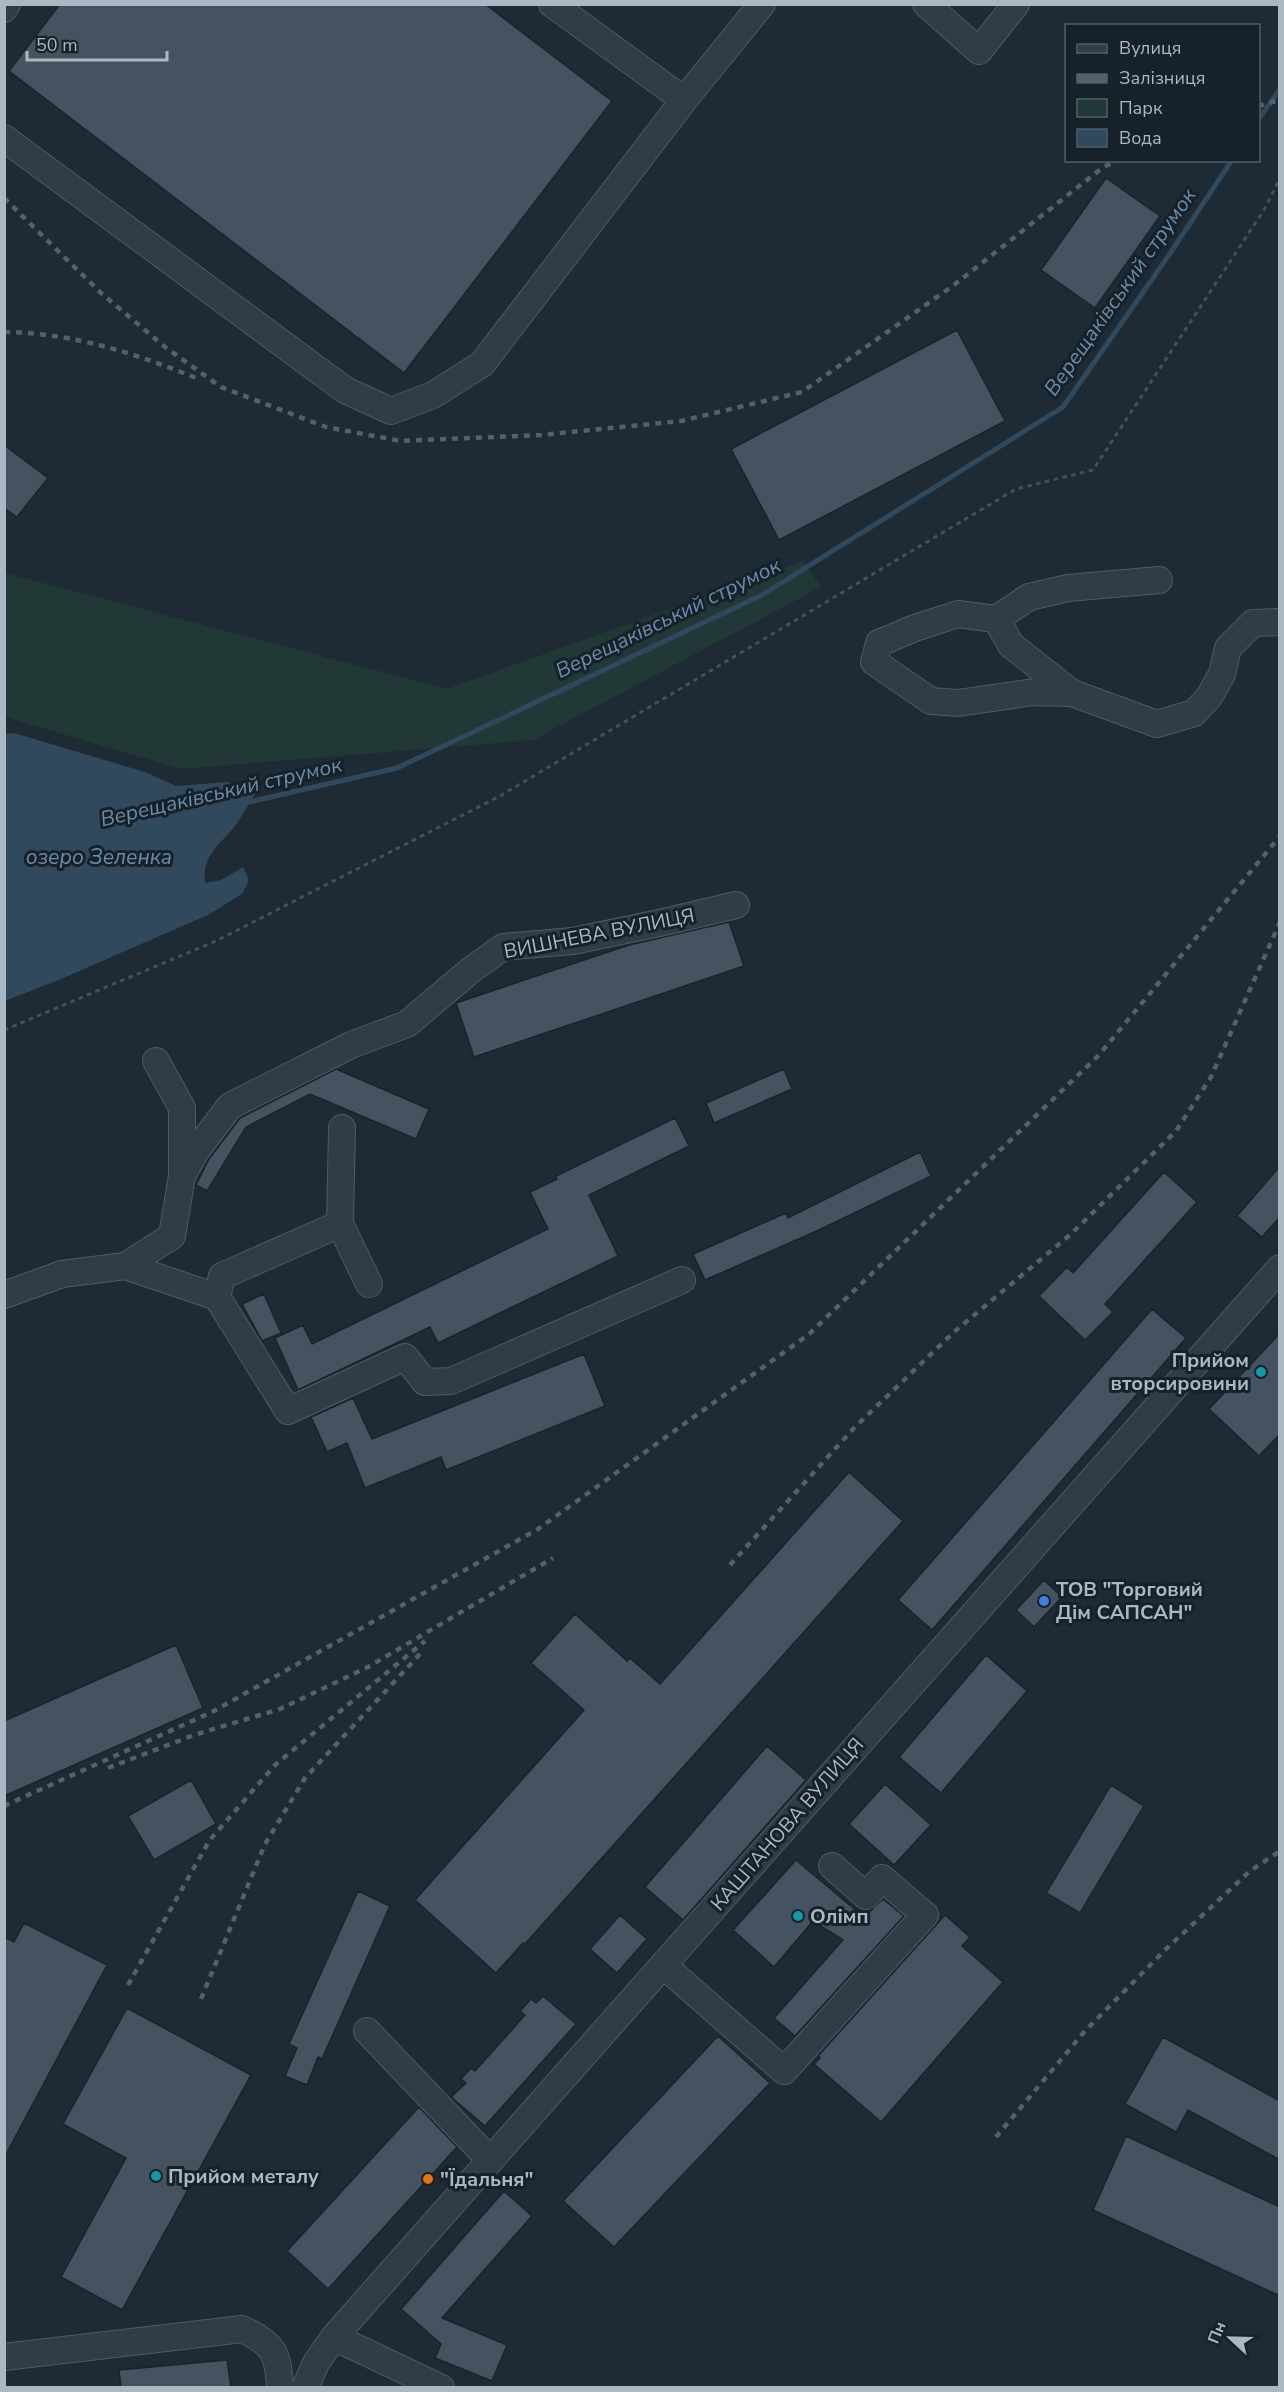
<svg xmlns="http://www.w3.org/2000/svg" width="1284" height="2392" viewBox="0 0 1284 2392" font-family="'Nunito Sans',sans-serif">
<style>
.green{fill:#213837}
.water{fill:#30495d}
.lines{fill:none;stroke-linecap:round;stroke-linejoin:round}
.stream{stroke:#30495d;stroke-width:5}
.building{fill:#44535f;stroke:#19232c;stroke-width:1.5}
.minor-casing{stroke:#4f5a64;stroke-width:28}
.path{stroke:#3f5555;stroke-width:3;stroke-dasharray:4.5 4.5;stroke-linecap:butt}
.minor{stroke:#313c46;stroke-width:26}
.rail{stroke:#53616d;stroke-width:4.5;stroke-dasharray:6 6;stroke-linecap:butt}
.culture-dot{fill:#0f9aa8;stroke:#17212a;stroke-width:2}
.shop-dot{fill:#3f7fe0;stroke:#17212a;stroke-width:2}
.food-dot{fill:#e8710a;stroke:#17212a;stroke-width:2}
.labels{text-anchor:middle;stroke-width:6;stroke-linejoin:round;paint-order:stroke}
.street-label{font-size:20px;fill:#abb7c3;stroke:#17212a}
.poi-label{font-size:20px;font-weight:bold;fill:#abb7c3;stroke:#17212a;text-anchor:start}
.water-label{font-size:21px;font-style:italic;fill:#6a8da9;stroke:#17212a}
</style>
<rect width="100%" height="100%" fill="#1e2b35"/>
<path class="green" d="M803,561L821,587L533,740L181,769L5,717V573L447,689Z"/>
<path class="water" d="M14,733L145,772L176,786L227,782L255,794C248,804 242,817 235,826C219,846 202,855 205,883L221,880L243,867L249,880L243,893L210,914L61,979L5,1001L4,734Z"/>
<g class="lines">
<path class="stream" d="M1258,120L1280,89
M245,803L397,768L762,595L1063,407L1169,255L1232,160"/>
</g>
<path class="building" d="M60,4H485L612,101L404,373L9,71Z
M1106,178L1160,216L1095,308L1041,270Z
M957,330L1005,421L779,540L731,449Z
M4,445L48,478L17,517L4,508Z
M729,922L744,966L474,1057L456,1003L629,945Z
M336,1069L429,1109L416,1139L310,1094L246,1127L207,1191L196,1185L209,1159L240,1118Z
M784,1069L792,1089L714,1123L706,1103Z
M675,1118L689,1146L589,1195L618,1256L438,1343L430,1327L298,1390L275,1338L303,1325L312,1344L548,1229L530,1192L557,1179L556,1176Z
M920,1152L931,1176L819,1230L705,1280L693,1254L786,1213L788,1218Z
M1280,1166V1217L1262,1237L1237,1216Z
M1164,1172L1197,1202L1105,1304L1113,1312L1085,1340L1039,1296L1067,1267L1073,1273Z
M264,1294L281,1333L262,1341L242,1304Z
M1152,1309L1186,1338L932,1630L898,1600Z
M1280,1333V1434L1259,1456L1209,1409Z
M584,1354L605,1406L446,1470L441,1457L365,1488L347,1443L327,1452L311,1417L353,1398L372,1439Z
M849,1472L903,1521L525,1944L523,1943L496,1973L415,1900L584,1710L531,1663L575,1614L627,1661L630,1658L660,1684Z
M1044,1580L1062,1597L1034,1627L1016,1610Z
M176,1645L203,1708L4,1796V1721Z
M986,1655L1027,1691L941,1793L899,1757Z
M767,1746L806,1780L683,1920L645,1887Z
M191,1780L216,1824L154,1860L128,1816Z
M885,1784L931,1825L894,1865L849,1824Z
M1111,1785L1144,1806L1080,1913L1046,1893Z
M796,1860L864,1917L883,1899L904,1916L795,2036L774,2018L843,1940L813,1921L774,1967L733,1930Z
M358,1891L390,1906L322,2059L318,2057L307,2085L285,2076L297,2048L289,2044Z
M620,1915L647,1939L617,1973L590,1949Z
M945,1915L970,1937L962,1946L1003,1982L881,2122L814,2064L820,2058L818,2056Z
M24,1923L107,1965L4,2158V1937L14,1942Z
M543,1996L576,2024L485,2126L451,2097L466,2083L461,2079L471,2068L475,2071L525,2015L520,2011L531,1999L536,2003Z
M127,2008L251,2075L122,2310L61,2277L126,2158L63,2124Z
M718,2036L770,2083L614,2247L563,2201Z
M1163,2037L1280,2101V2160L1188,2110L1176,2132L1125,2104Z
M419,2107L457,2147L328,2289L287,2251Z
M1126,2136L1280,2207V2296L1093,2210Z
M504,2191L532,2216L442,2318L507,2345L492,2381L435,2358L441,2344L401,2309Z
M227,2360L231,2388H121L119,2370Z"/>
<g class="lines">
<defs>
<path id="minor" d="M552,4L684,100L762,4
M926,4L979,51L1016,4
M4,9L7,4
M4,138L345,390L391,411L433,395L482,364L684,100
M1159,580L1068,588L1029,597L996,619L958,614L915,628L879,643L874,662L931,701L958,703L1034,692L1072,693L1157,724L1194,713L1209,697L1222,674L1228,648L1253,623L1280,622
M996,619L1011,645L1072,693
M182,1176L196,1151L230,1106L351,1045L407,1024L471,970L503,947L573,941L664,922L736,905
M340,1224L369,1284
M125,1266L172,1236L182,1176V1108L156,1061
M4,1295L62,1274L125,1266L217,1297L288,1411L405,1357L425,1382L451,1381L682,1280
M217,1297L222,1276L340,1224L342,1128
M663,1965L784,2071L925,1915L882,1878L866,1896L832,1866
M367,2031L490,2160
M334,2337L441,2388
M4,2357L242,2329C275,2345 278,2353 280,2388
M305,2388L316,2363L334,2337L1280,1268"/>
</defs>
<use href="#minor" class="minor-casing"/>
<path class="path" d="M4,1030L216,941L500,796L1016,489L1093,470L1264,210L1280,178"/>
<use href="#minor" class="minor"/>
<path class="rail" d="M1258,106L1280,100
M4,198L101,293L165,347L221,387L326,427L401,441L541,435L681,421L802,392L954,285L1102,168L1118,160
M4,332C75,333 137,354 201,380
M730,1565L854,1428L954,1332L1071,1234L1176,1131L1211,1077L1280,922
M108,1768L194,1735L280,1709L368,1667L553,1558
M4,1806L212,1712L538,1529L808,1335L1099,1055L1280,836
M128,1985L209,1841L275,1765L425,1641
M201,1999L265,1844L305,1778L420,1654
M996,2137L1085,2031L1164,1951L1250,1871L1280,1851"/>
</g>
<g class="culture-dot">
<circle cx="1261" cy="1372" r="6"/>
<circle cx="798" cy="1916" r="6"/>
<circle cx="156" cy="2176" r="6"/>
</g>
<circle class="shop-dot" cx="1044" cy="1601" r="6"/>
<circle class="food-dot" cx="428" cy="2179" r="6"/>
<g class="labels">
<g class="street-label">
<text transform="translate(599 933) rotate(-11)" y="7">ВИШНЕВА ВУЛИЦЯ</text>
<text transform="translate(787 1824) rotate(-49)" y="7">КАШТАНОВА ВУЛИЦЯ</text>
</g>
<g class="poi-label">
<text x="1249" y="1367" text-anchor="end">Прийом<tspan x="1249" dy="23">вторсировини</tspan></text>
<text x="1056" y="1596">ТОВ "Торговий<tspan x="1056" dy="23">Дім САПСАН"</tspan></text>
<text x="810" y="1923">Олімп</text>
<text x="168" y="2183">Прийом металу</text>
<text x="440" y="2186">"Їдальня"</text>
</g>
<g class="water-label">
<text transform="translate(1120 292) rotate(-55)" y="7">Верещаківський струмок</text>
<text transform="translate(668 618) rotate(-26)" y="7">Верещаківський струмок</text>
<text transform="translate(221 792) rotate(-13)" y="7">Верещаківський струмок</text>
<text x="99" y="864">озеро Зеленка</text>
</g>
</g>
<rect width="1284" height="2392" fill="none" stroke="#abb7c3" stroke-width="12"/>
<rect x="1065" y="24" width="195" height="138" fill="#17212a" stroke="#525d67" stroke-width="1.5"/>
<rect x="1077" y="44" width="30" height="9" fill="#313c46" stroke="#525d67" stroke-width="1.5"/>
<text x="1119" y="54" font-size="18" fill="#abb7c3">Вулиця</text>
<rect x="1077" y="74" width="30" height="9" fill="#53616d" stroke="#525d67" stroke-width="1.5"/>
<text x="1119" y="84" font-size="18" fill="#abb7c3">Залізниця</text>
<rect x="1077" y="99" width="30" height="18" fill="#213837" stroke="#525d67" stroke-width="1.5"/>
<text x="1119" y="114" font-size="18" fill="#abb7c3">Парк</text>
<rect x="1077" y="129" width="30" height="18" fill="#30495d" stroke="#525d67" stroke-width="1.5"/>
<text x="1119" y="144" font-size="18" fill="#abb7c3">Вода</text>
<g transform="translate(1230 2338) rotate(292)" stroke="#17212a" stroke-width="4.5" paint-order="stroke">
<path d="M0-4.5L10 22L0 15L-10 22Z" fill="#abb7c3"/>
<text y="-9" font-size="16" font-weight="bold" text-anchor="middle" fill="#abb7c3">Пн</text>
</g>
<path d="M27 51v9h140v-9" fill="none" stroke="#abb7c3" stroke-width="3"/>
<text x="36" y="51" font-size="18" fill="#abb7c3" stroke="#17212a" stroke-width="4.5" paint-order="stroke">50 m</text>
</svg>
